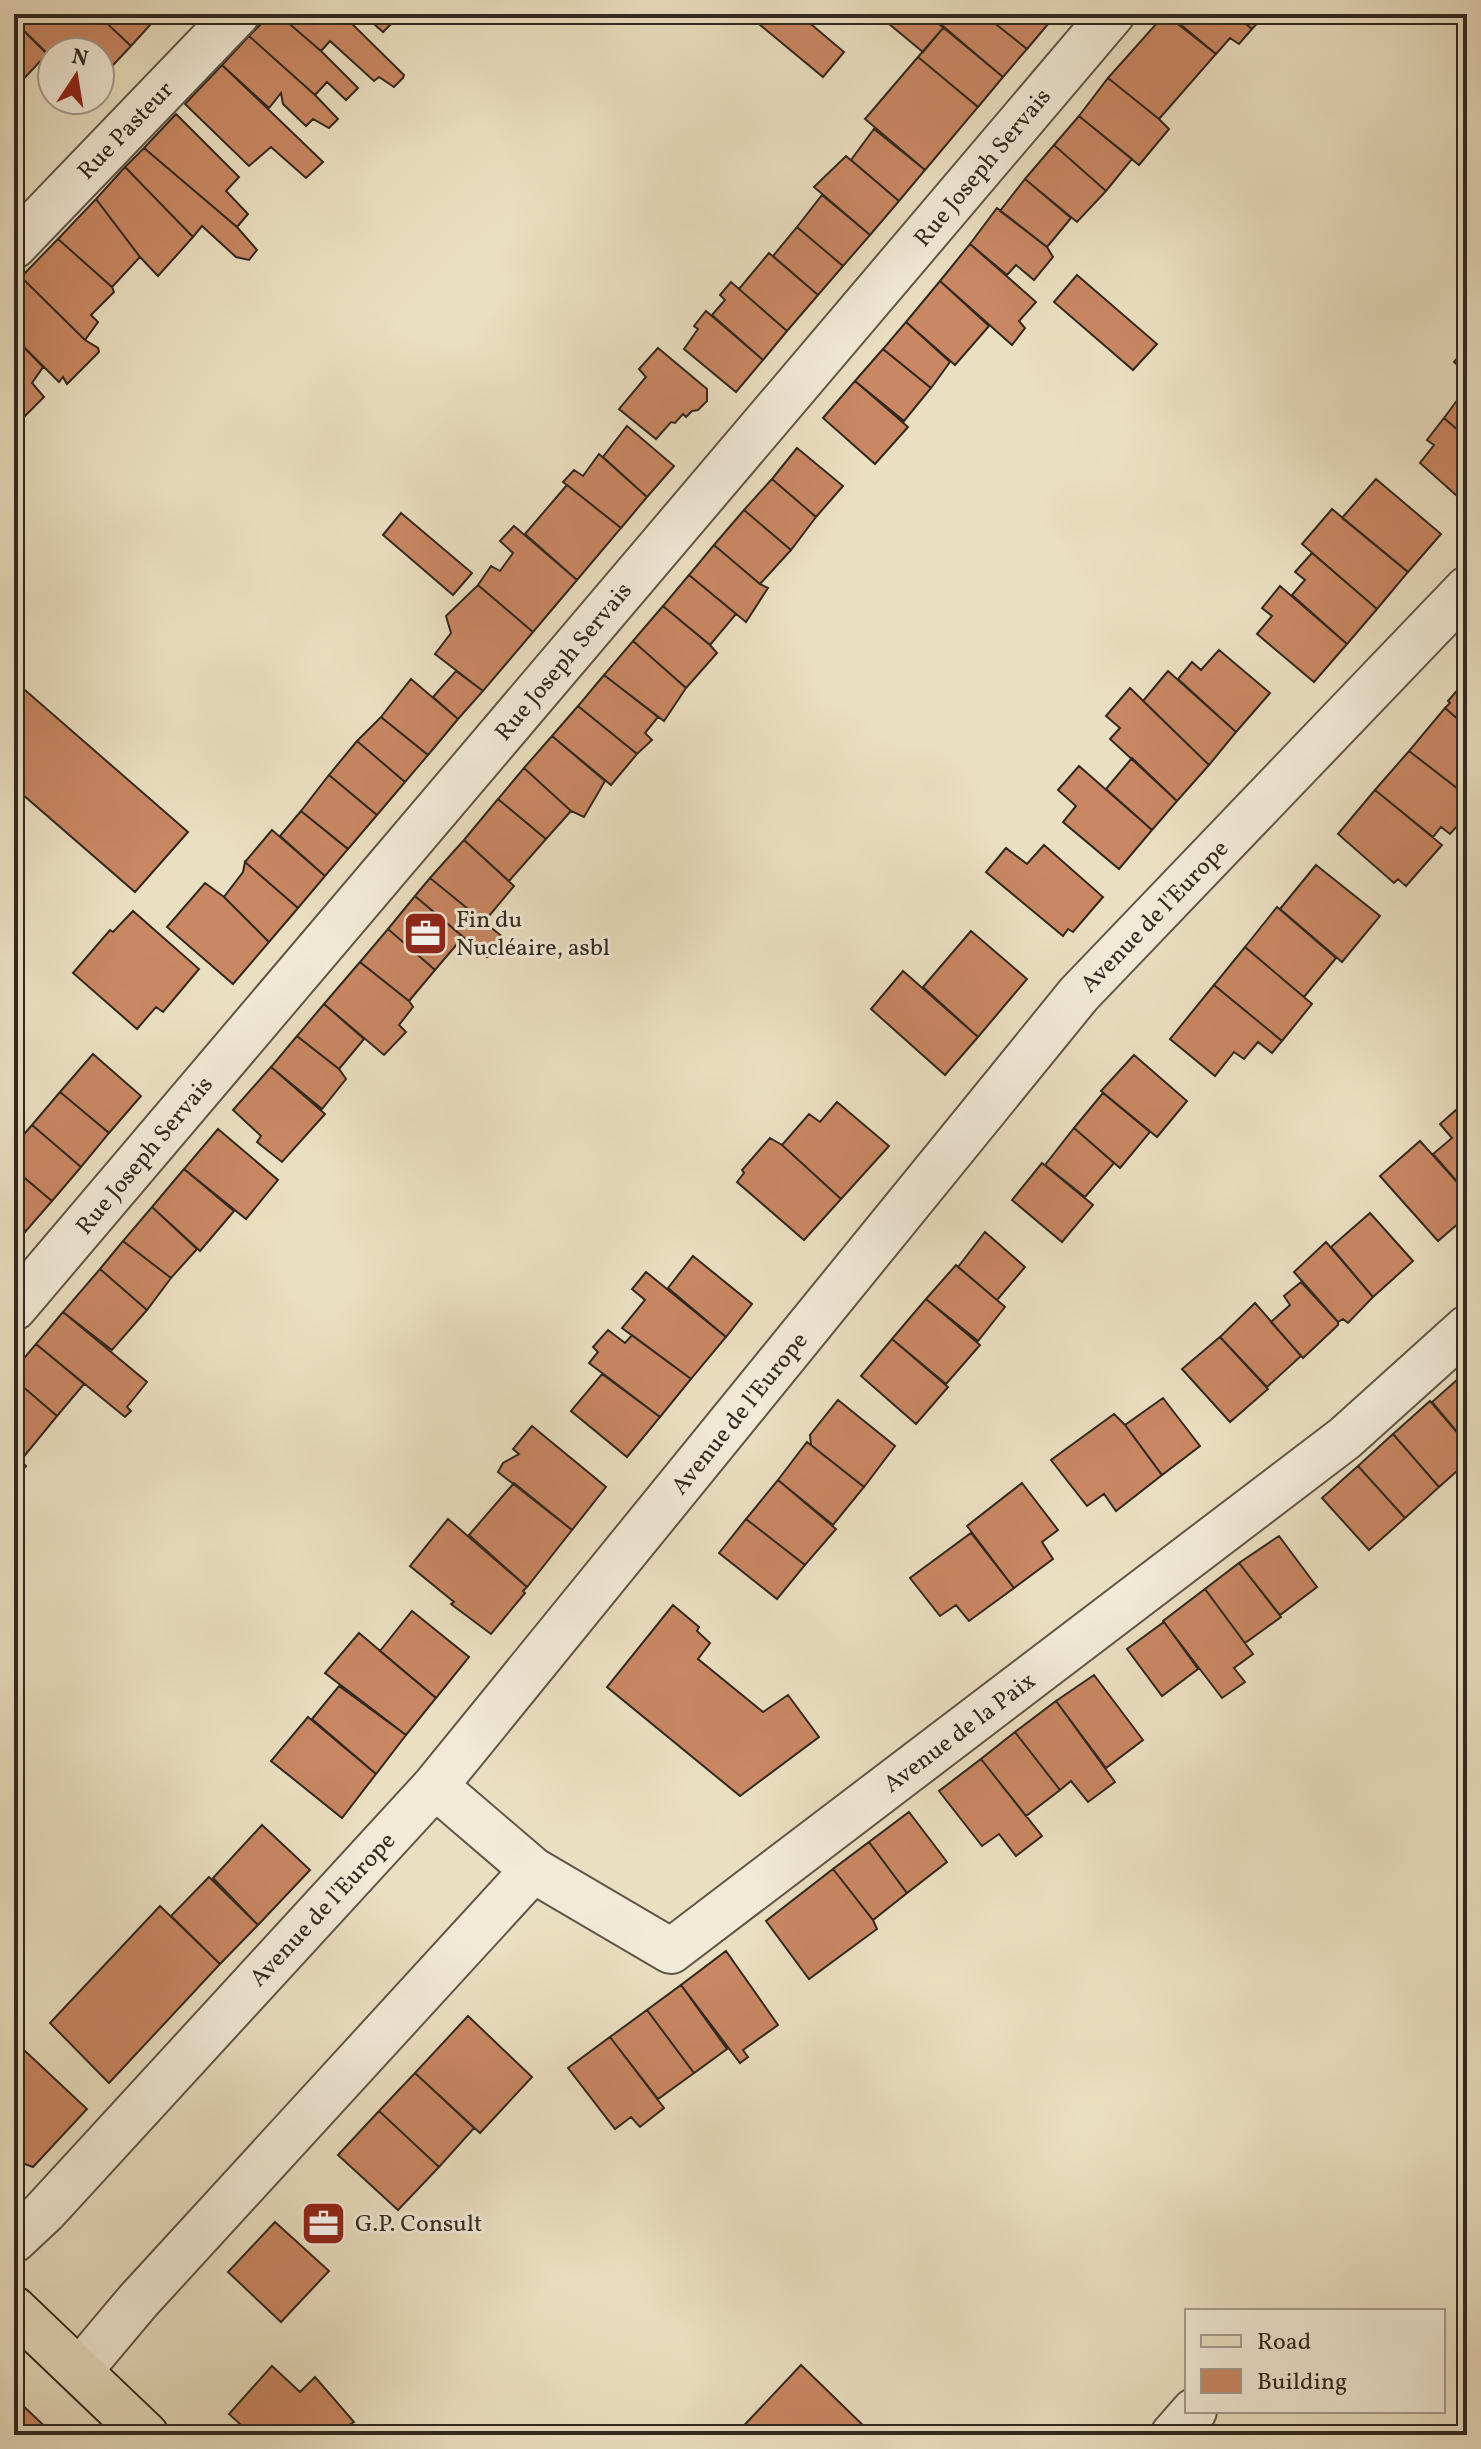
<svg xmlns="http://www.w3.org/2000/svg" width="1481" height="2449" viewBox="0 0 1481 2449" font-family="Vollkorn,serif">
<style>
.building{fill:#c98763;stroke:#322820;stroke-width:2}
.lines{fill:none;stroke-linecap:round;stroke-linejoin:round}
.minor-casing{stroke:#605648;stroke-width:48}
.major-casing{stroke:#322820;stroke-width:48}
.minor{stroke:#f2ead7;stroke-width:44}
.major{stroke:#ebdfc1;stroke-width:44}
.labels{text-anchor:middle;stroke-width:6;stroke-linejoin:round;paint-order:stroke}
.street-label{font-size:24px;fill:#322820;stroke:#f2ead7}
.poi-label{font-size:24px;fill:#322820;stroke:#f2ead7;text-anchor:start}
</style>
<rect width="100%" height="100%" fill="#ebdfc1"/>
<filter id="stains"><feTurbulence type="fractalNoise" baseFrequency=".0025" numOctaves="4"/><feColorMatrix values="0 0 0 0 .2 0 0 0 0 .09 0 0 0 0 .02 0 0 0 .5 -.17"/></filter>
<radialGradient id="worn" r=".72"><stop offset=".6" stop-color="#630" stop-opacity="0"/><stop offset="1" stop-color="#630" stop-opacity=".3"/></radialGradient>
<path class="building" d="M23,14H97L131,46L100,79V52H52V58L15,22Z
M97,14H160L131,46Z
M271,14H278L321,51L358,88L346,100L327,82L315,95L249,36Z
M278,14H342L404,75L403,78L394,87L379,77L374,81L330,41L321,51Z
M363,14H395L397,18L383,32Z
M747,14H799L844,52L823,77Z
M877,14H927L944,27L923,52Z
M927,14H959L968,22L976,14H983L1027,49L1003,77Z
M983,14H1051L1054,17L1027,49Z
M1165,14L1216,54L1159,119L1108,78Z
M1168,14H1234L1252,29L1239,44L1230,38L1216,54Z
M1234,14H1264L1265,15L1252,29Z
M14,21L47,54L15,88L14,87Z
M944,27L1003,77L978,107L918,57Z
M249,36L315,95L338,119L329,128L313,119L306,126L283,104L281,93L269,108L222,65Z
M918,57L978,107L925,170L865,119Z
M222,65L323,162L306,178L271,147L249,166L185,104Z
M1108,78L1159,119L1169,129L1139,165L1079,116Z
M176,114L239,177L226,191L248,214L237,227L144,148Z
M1079,116L1132,159L1106,191L1054,145Z
M874,129L925,170L899,201L851,160Z
M1054,145L1106,191L1077,222L1025,179Z
M144,148L237,227L257,250L249,260L236,257L202,226L193,237L125,167Z
M846,156L899,201L870,235L814,187Z
M125,167L193,237L158,276L140,257L96,199Z
M1025,179L1071,218L1047,247L1000,211Z
M822,195L870,235L843,266L797,227Z
M96,199L140,257L112,287L58,239Z
M997,208L1047,247L1053,257L1034,280L1016,265L1007,275L970,244Z
M797,227L843,266L818,295L773,256Z
M58,239L112,287L114,292L91,315L98,322L85,340L21,277Z
M970,244L1036,302L1019,321L1025,328L1012,345L940,281Z
M769,253L818,295L787,331L739,289Z
M1077,275L1157,344L1133,370L1054,302Z
M21,277L85,340L98,348L99,352L67,384L63,377L59,382L14,337V284Z
M940,281L989,326L955,365L906,322Z
M731,282L787,331L763,360L712,315L725,300L720,295Z
M706,311L763,360L736,392L684,349L698,329L694,326Z
M906,322L950,362L931,388L883,349Z
M14,337L43,367L32,383L44,397L25,416L14,403Z
M1467,347V374L1454,362Z
M658,348L707,389V401L698,410L692,411L686,417L683,414L675,423L671,422L656,439L619,409L646,377L639,369Z
M883,349L931,388L904,421L855,381Z
M855,381L908,427L875,464L823,418Z
M1467,387V438L1444,418Z
M1444,418L1467,438L1466,504L1420,463L1434,445L1427,440Z
M627,426L674,466L647,497L603,457Z
M797,448L843,486L816,517L772,479Z
M599,454L647,497L621,528L563,482L574,470L583,476Z
M772,479L816,517L791,550L744,510Z
M1376,479L1441,534L1408,572L1342,518Z
M567,485L621,528L577,580L525,534Z
M1332,509L1408,572L1377,609L1302,544Z
M744,510L791,550L760,584L714,545Z
M401,513L472,573L453,595L383,535Z
M514,526L577,580L533,632L478,585L491,566L500,571L513,553L500,541Z
M714,545L760,584L768,588L746,622L689,575Z
M1312,553L1377,609L1347,644L1292,595L1305,580L1295,572Z
M689,575L736,614L710,645L663,606Z
M478,585L533,632L483,691L435,654L451,633L446,616Z
M1280,586L1347,644L1314,682L1257,634L1272,616L1262,608Z
M663,606L710,645L717,653L686,688L633,641Z
M633,641L686,688L664,721L604,675Z
M1219,650L1270,693L1236,732L1178,679L1192,662L1201,670Z
M456,671L483,691L458,719L433,697Z
M1168,671L1236,732L1209,765L1143,701Z
M604,675L658,717L645,733L652,740L637,754L578,706Z
M411,679L458,719L428,755L381,717Z
M1467,679V727L1445,708L1450,703L1448,701Z
M18,684L188,832L135,892L14,787V689Z
M1130,688L1209,765L1177,801L1110,739L1120,728L1106,716Z
M578,706L637,754L611,785L552,736Z
M1445,708L1467,727L1466,795L1409,751Z
M381,717L428,755L405,782L357,741Z
M552,736L605,781L584,817L571,811L524,768Z
M357,741L405,782L377,815L329,775Z
M1409,751L1467,796V815L1450,834L1441,827L1433,837L1375,790Z
M1132,758L1177,801L1152,830L1106,789Z
M1079,766L1152,830L1119,869L1063,822L1076,806L1058,790Z
M524,768L571,811L546,839L498,799Z
M329,775L377,815L348,849L301,811Z
M1375,790L1442,845L1406,886L1398,879L1394,883L1338,834Z
M498,799L546,839L509,881L464,840Z
M301,811L348,849L325,876L280,836Z
M272,830L325,876L298,908L245,862Z
M464,840L514,886L484,922L430,878Z
M1044,845L1103,897L1073,932L1068,929L1063,936L986,872L1006,848L1027,864Z
M245,862L298,908L269,942L224,897L243,872Z
M1316,865L1380,916L1342,962L1280,909Z
M430,878L504,938L487,957L415,896Z
M205,883L224,897L269,942L233,984L167,927Z
M415,896L463,937L435,970L388,929Z
M1277,907L1336,958L1304,997L1245,947Z
M133,911L199,969L163,1012L156,1007L137,1029L73,973L110,930L113,932Z
M388,929L435,970L409,1001L360,962Z
M971,931L1027,979L978,1037L923,987Z
M1245,947L1312,1004L1282,1041L1214,985Z
M360,962L409,1001L413,1007L399,1025L406,1032L384,1055L324,1004Z
M903,971L978,1037L945,1075L871,1009Z
M1214,985L1282,1041L1272,1053L1258,1042L1244,1059L1234,1052L1215,1076L1170,1039Z
M324,1004L364,1039L339,1069L297,1036Z
M297,1036L339,1069L346,1079L322,1109L271,1067Z
M93,1054L141,1096L109,1133L60,1092Z
M1134,1055L1187,1101L1157,1137L1101,1091Z
M271,1067L325,1114L282,1162L257,1142L261,1136L233,1110Z
M60,1092L109,1133L81,1167L32,1125Z
M1103,1093L1150,1132L1120,1168L1074,1128Z
M837,1102L889,1146L841,1199L782,1145L809,1114L820,1122Z
M1456,1110L1467,1122V1193L1433,1154L1452,1138L1440,1124Z
M32,1125L81,1167L52,1201L14,1169V1135L20,1139Z
M1074,1128L1114,1163L1085,1197L1045,1165Z
M218,1129L278,1180L246,1219L184,1169Z
M770,1138L782,1145L841,1199L804,1240L737,1182L744,1173L742,1170Z
M1420,1141L1467,1193V1216L1438,1241L1380,1176Z
M1042,1163L1093,1205L1062,1242L1012,1200Z
M14,1169L52,1201L26,1231L14,1222Z
M184,1169L234,1211L200,1251L152,1207Z
M152,1207L197,1249L171,1278L123,1241Z
M1370,1213L1413,1261L1373,1297L1331,1247Z
M14,1222L26,1231L14,1245Z
M985,1232L1025,1267L997,1300L958,1267Z
M123,1241L171,1278L147,1310L100,1269Z
M1326,1242L1373,1297L1348,1323L1343,1319L1338,1322L1294,1272Z
M693,1256L752,1304L726,1337L668,1288Z
M956,1265L1005,1307L978,1341L926,1299Z
M100,1269L147,1310L112,1350L63,1312Z
M646,1272L726,1337L691,1379L622,1328L645,1300L632,1289Z
M1301,1282L1338,1322V1325L1303,1358L1271,1322L1290,1305L1284,1296Z
M926,1299L980,1345L946,1384L892,1339Z
M1255,1303L1301,1356L1267,1387L1220,1337Z
M63,1312L147,1382L127,1407L131,1411L125,1417L36,1344Z
M608,1330L625,1343L632,1335L691,1379L660,1417L589,1363L598,1352L593,1347Z
M1220,1337L1268,1389L1230,1422L1182,1369Z
M892,1339L948,1387L916,1424L861,1376Z
M36,1344L84,1384L57,1416L14,1379V1370Z
M1467,1371V1444L1432,1402Z
M602,1374L660,1417L627,1457L571,1411Z
M14,1379L57,1416L21,1460L14,1454Z
M1163,1398L1200,1446L1162,1475L1125,1425Z
M838,1400L895,1446L864,1487L811,1445L810,1435Z
M1430,1401L1467,1444V1462L1439,1487L1393,1434Z
M1114,1414L1125,1425L1162,1475L1116,1511L1104,1494L1087,1506L1051,1460Z
M532,1426L606,1487L572,1530L498,1472L503,1463L519,1454L513,1449Z
M1393,1434L1439,1487L1405,1518L1358,1466Z
M807,1442L864,1487L833,1525L778,1480Z
M14,1454L26,1466L14,1480Z
M1358,1466L1405,1518L1369,1550L1322,1498Z
M778,1480L836,1529L805,1565L746,1519Z
M514,1483L572,1530L527,1587L469,1535Z
M1022,1483L1058,1530L1042,1542L1053,1559L1014,1588L967,1526Z
M448,1519L527,1587L523,1591L525,1593L491,1634L451,1604L454,1602L410,1566Z
M746,1519L805,1565L777,1599L719,1553Z
M971,1533L1014,1588L969,1621L956,1605L940,1616L910,1578Z
M1279,1536L1317,1587L1280,1615L1239,1563Z
M1239,1563L1281,1617L1245,1643L1205,1589Z
M1205,1589L1253,1654L1234,1668L1245,1682L1222,1698L1163,1621Z
M673,1605L699,1627L697,1631L710,1643L698,1659L763,1712L788,1695L819,1737L740,1796L607,1687Z
M412,1611L469,1657L436,1698L380,1651Z
M1164,1622L1198,1669L1162,1696L1127,1649Z
M359,1633L436,1698L406,1735L325,1673Z
M1094,1675L1143,1740L1106,1768L1056,1701Z
M339,1686L406,1735L376,1774L312,1719Z
M1056,1701L1115,1782L1088,1802L1071,1781L1060,1790L1015,1732Z
M308,1717L376,1774L342,1818L271,1761Z
M1015,1732L1060,1790L1026,1816L981,1759Z
M981,1759L1042,1836L1016,1856L999,1834L982,1846L939,1791Z
M909,1812L947,1862L907,1893L869,1842Z
M262,1825L310,1870L258,1925L213,1878Z
M869,1842L907,1893L873,1920L833,1869Z
M833,1869L873,1920L877,1929L809,1979L766,1921Z
M209,1877L258,1925L220,1964L171,1916Z
M160,1906L220,1964L109,2083L50,2023Z
M726,1951L778,2025L743,2050L748,2057L740,2063L681,1985Z
M681,1985L727,2049L694,2073L647,2010Z
M647,2010L694,2073L658,2099L610,2037Z
M468,2016L532,2077L480,2133L415,2073Z
M610,2037L664,2108L640,2127L631,2117L615,2129L568,2068Z
M25,2051L87,2109L33,2167L22,2163L14,2172V2064Z
M415,2073L474,2128L439,2167L379,2111Z
M379,2111L439,2167L398,2210L338,2155Z
M275,2222L329,2271L281,2322L228,2272Z
M801,2365L873,2435H735Z
M272,2366L300,2392L315,2377L354,2422L332,2435H252L229,2414Z
M19,2402L54,2435H14V2407Z"/>
<g class="lines">
<defs>
<path id="minor" d="M14,246L237,14
M14,1308L1112,14
M435,1786L533,1870L671,1951L1345,1438L1467,1328
M14,2240L44,2212L435,1786L1079,994L1467,589
M80,2370L138,2301L533,1870
M1173,2435L1194,2411"/>
<path id="major" d="M14,2309L146,2435"/>
</defs>
<use href="#minor" class="minor-casing"/>
<use href="#major" class="major-casing"/>
<use href="#minor" class="minor"/>
<use href="#major" class="major"/>
</g>
<defs>
<symbol id="office-square" viewBox="-11 -11 22 22"><rect x="-9" y="-9" width="18" height="18" rx="4" fill="#8f2418" stroke="#f2ead7"/><path d="M-6-3h4V-5.5h4V-3h4V5H-6ZM-1-4.5V-3h2v-1.5ZM-6 0V1H6V0Z" fill="#fff"/></symbol>
</defs>
<g fill-rule="evenodd">
<use href="#office-square" x="400" y="908" width="51" height="51"/>
<use href="#office-square" x="298" y="2198" width="51" height="51"/>
</g>
<g class="labels">
<g class="street-label">
<text transform="translate(125 130) rotate(-46)" y="8">Rue Pasteur</text>
<text transform="translate(982 167) rotate(-50)" y="8">Rue Joseph Servais</text>
<text transform="translate(563 661) rotate(-50)" y="8">Rue Joseph Servais</text>
<text transform="translate(1154 916) rotate(-46)" y="8">Avenue de l'Europe</text>
<text transform="translate(144 1155) rotate(-50)" y="8">Rue Joseph Servais</text>
<text transform="translate(739 1413) rotate(-51)" y="8">Avenue de l'Europe</text>
<text transform="translate(959 1732) rotate(-37)" y="8">Avenue de la Paix</text>
<text transform="translate(322 1909) rotate(-47)" y="8">Avenue de l'Europe</text>
</g>
<g class="poi-label">
<text x="456" y="927">Fin du<tspan x="456" dy="28">Nucléaire, asbl</tspan></text>
<text x="355" y="2231">G.P. Consult</text>
</g>
</g>
<rect width="1481" height="2449" fill="none" stroke="#ebdfc1" stroke-width="48"/>
<rect x="16" y="16" width="1449" height="2417" fill="none" stroke="#322820" stroke-width="4"/>
<rect x="24" y="24" width="1433" height="2401" fill="none" stroke="#322820" stroke-width="2"/>
<rect x="1185" y="2309" width="260" height="104" fill="#f2ead7" stroke="#a59c8e" stroke-width="2"/>
<rect x="1201" y="2335" width="40" height="12" fill="#ebdfc1" stroke="#a59c8e" stroke-width="2"/>
<text x="1257" y="2349" font-size="24" fill="#322820">Road</text>
<rect x="1201" y="2369" width="40" height="24" fill="#c98763" stroke="#a59c8e" stroke-width="2"/>
<text x="1257" y="2389" font-size="24" fill="#322820">Building</text>
<g transform="translate(76 76) rotate(12)"><circle r="38" fill="#f2ead7" stroke="#a59c8e" stroke-width="2"/>
<path d="M0-6L14 30L0 20L-14 30Z" fill="#8f2418"/>
<text y="-12" font-size="22" font-weight="bold" text-anchor="middle" fill="#322820">N</text>
</g>
<rect width="100%" height="100%" filter="url(#stains)"/>
<rect width="100%" height="100%" fill="url(#worn)"/>
</svg>
